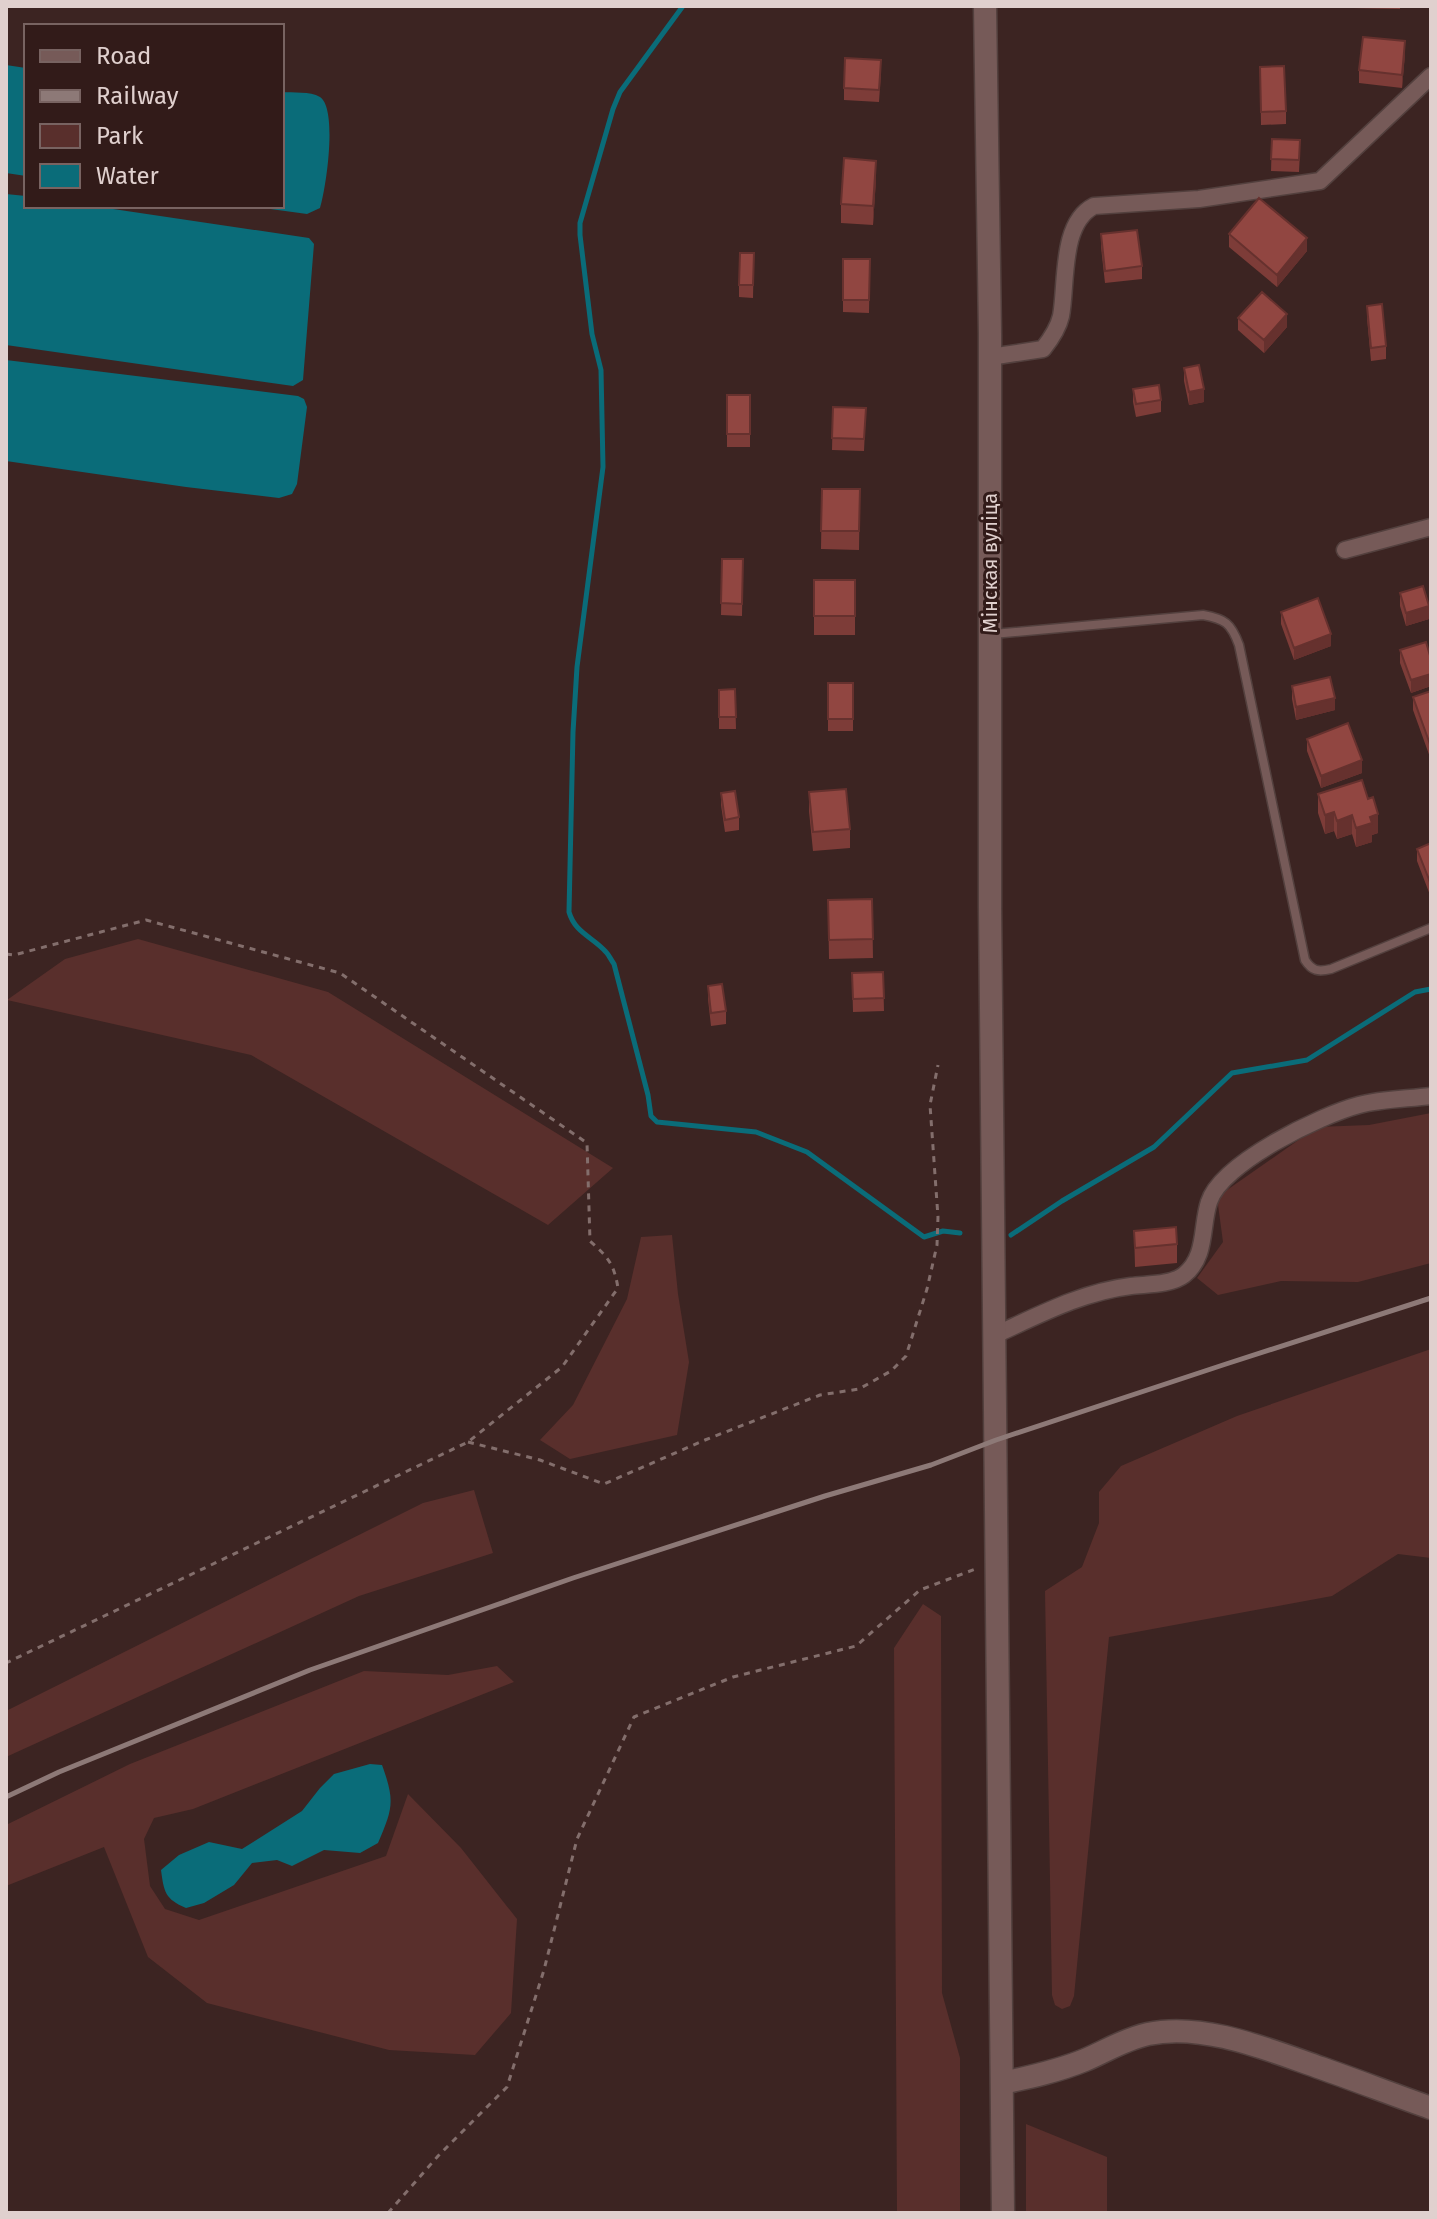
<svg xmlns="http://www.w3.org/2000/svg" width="1437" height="2219" viewBox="0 0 1437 2219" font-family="'Fira Sans',sans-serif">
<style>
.green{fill:#592f2c}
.water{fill:#0a6c79}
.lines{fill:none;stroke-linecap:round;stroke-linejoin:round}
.stream{stroke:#0a6c79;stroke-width:5}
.service-casing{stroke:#53403e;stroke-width:11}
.minor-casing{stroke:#53403e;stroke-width:19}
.secondary-casing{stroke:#53403e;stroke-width:25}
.path{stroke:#836e6c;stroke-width:3;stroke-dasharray:6 6;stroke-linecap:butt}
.service{stroke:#765a58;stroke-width:8}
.minor{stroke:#765a58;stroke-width:16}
.secondary{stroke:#765a58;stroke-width:22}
.rail{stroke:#8d7977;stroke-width:5}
.wall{fill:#7d3c38}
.shaded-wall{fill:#66312e}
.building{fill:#914641;stroke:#66312e;stroke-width:2}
.labels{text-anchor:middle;stroke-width:6;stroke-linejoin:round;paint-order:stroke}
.street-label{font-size:20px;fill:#e0d0ce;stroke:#321b19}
</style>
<rect width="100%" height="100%" fill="#3c2422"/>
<path class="green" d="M138,939L328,992L613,1168L548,1225L251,1055L7,1000L65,959Z
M1431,1113V1263L1358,1282L1281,1281L1218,1295L1197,1278L1223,1242L1217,1197L1317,1127L1369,1125Z
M672,1235L678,1294L689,1362L677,1435L570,1459L540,1440L573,1405L627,1299L641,1237Z
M1431,1349V1558L1398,1554L1332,1596L1109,1637L1074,1996L1070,2006L1062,2009L1055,2005L1052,1995L1045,1591L1082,1567L1099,1523V1492L1121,1466L1237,1416Z
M474,1490L493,1553L359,1596L6,1757V1711L423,1503Z
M923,1604L941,1616L942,1993L960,2058V2213H897L894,1648Z
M497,1666L514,1682L193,1809L154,1818L144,1839L150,1886L165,1909L199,1920L386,1856L408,1794L461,1848L517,1919L511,2013L475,2055L389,2050L207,2003L148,1957L104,1847L6,1886V1825L130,1764L364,1671L448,1675Z
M1026,2124L1107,2157V2213H1026Z"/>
<path class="water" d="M6,65L26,68V176L6,173Z
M282,92C293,93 310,91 320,97C338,109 326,189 320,208L307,214L248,206H282Z
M6,194L26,196V206H93L309,238L314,244L303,380L293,386L6,345Z
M6,360L298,396L304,399L307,407L297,484L292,494L279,498L186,487L6,461Z
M370,1764L382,1765C395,1801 393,1808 378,1843L360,1853L324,1850L292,1866L277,1860L252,1863L234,1885L204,1903L186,1908C165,1899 164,1892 161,1870L179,1855L209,1842L242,1849L302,1811L320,1788L334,1774Z"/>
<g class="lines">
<path class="stream" d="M683,6L620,92L613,109L580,223V235L592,334L601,370L603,467L577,667L573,732L569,912C575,933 593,937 606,952C609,955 611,960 614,964L648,1095L651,1116L657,1122L756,1132L807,1152L924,1237L943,1231L960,1233
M1011,1235L1062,1201L1154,1147L1232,1073L1307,1060L1415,992L1431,989"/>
<defs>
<path id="service" d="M993,634L1203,615C1225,619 1231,623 1239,645L1305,960C1312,971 1318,972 1331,969L1431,928"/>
<path id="minor" d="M990,357L1043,349C1051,339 1058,329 1061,316C1067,284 1060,223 1094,206L1199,199L1320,181L1431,76
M1345,550L1431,527
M995,1335C1039,1315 1082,1292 1131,1286C1147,1284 1171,1285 1184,1275C1207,1257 1201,1226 1209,1202C1221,1163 1321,1115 1359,1105C1382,1099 1407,1099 1431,1096"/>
<path id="secondary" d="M985,6L990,334V908L1003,2213
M1002,2083C1031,2077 1058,2071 1085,2060C1106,2051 1125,2039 1148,2034C1203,2022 1269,2050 1321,2068C1358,2081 1394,2095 1431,2108"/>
</defs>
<use href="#service" class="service-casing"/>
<use href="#minor" class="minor-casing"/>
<use href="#secondary" class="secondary-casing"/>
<path class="path" d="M6,954L14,955L146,920L340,973L587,1143L590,1241C608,1257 614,1264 618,1288L562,1367L468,1442L6,1663
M468,1442L540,1460L604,1484L705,1440L820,1395L859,1389L891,1371L906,1356L927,1289L937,1245L938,1217L930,1105L938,1065
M388,2213L438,2156L507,2087L544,1970L577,1839L634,1717L733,1677L856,1646L920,1590L978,1568"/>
<use href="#service" class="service"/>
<use href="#minor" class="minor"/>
<use href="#secondary" class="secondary"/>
<path class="rail" d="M6,1797L59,1772L310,1670L573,1578L825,1496L931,1465L996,1440L1226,1364L1431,1298"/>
</g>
<path class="wall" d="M1353,6H1400V9L1353,8Z
M1405,54L1402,88L1359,83V70Z
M1260,67L1286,111V124L1261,125Z
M881,73L879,102L844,100V88Z
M1272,139L1300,152L1299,172L1271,171Z
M876,179L873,225L841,223V204Z
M1101,234L1142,266V279L1105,283L1101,247Z
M1229,234L1307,251L1277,287L1229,247Z
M754,253L753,298L739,297V285Z
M843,259H870L869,313L843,312Z
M1367,306L1386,346V359L1371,361L1367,318Z
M1238,318L1287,327L1264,353L1238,330Z
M1184,368L1204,402L1189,405L1184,381Z
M1133,389L1161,400V412L1136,417L1133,402Z
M727,395H750V447H727Z
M833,407L866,408L864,451L832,450Z
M822,489H860L859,550L821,549Z
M722,559H743L742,616L721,615Z
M814,580H855V635H814Z
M1400,593L1429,619L1406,626L1400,606Z
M1281,612L1331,646L1294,660L1281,624Z
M1400,650L1431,659V686L1411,693L1400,663Z
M828,683H853V731H828Z
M1292,686L1335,710L1296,720L1292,699Z
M735,689L736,729H719V690Z
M1431,691V760L1413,710V697Z
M1307,739L1362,773L1321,788L1307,751Z
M809,792L850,829V848L813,851L809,811Z
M721,793L739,817V830L725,832L721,805Z
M1318,794L1378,833L1372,835V842L1356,847L1352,834L1337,839L1334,831L1325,834L1318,813Z
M1431,843L1430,895L1417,861V849Z
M872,899L873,958L829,959L828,900Z
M883,972L884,1011L853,1012L852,973Z
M708,986L726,1011V1024L711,1026L708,999Z
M1134,1231L1177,1244V1263L1135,1267Z"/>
<path class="shaded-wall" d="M1405,41V54L1402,88V75Z
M876,161V179L873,225V206Z
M1307,238V251L1277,287V275Z
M1287,314V327L1264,353V340Z
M1204,389V402L1189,405V392Z
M1429,606V619L1406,626V613Z
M1331,634V646L1294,660V648Z
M1431,674V686L1411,693V680Z
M1335,698V710L1296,720V707Z
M1362,760V773L1321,788V776Z
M1334,812V831L1325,834V815Z
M1378,814V833L1372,835V842L1356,847V828L1370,817Z
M1352,815V834L1337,839V821Z"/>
<path class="building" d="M1363,37L1405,41L1402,75L1359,70Z
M845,58L881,60L879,90L844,88Z
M1284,66L1286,111L1261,112L1260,67Z
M1272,139L1300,140L1299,160L1271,159Z
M844,158L876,161L873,206L841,204Z
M1259,198L1307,238L1277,275L1229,234Z
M1137,230L1142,266L1105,271L1101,234Z
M740,253H754L753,285H739Z
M843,259H870L869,300H843Z
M1262,292L1287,314L1264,340L1238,318Z
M1382,304L1386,346L1371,348L1367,306Z
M1199,365L1204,389L1189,392L1184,368Z
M1159,385L1161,400L1136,404L1133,389Z
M727,395H750V434H727Z
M833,407L866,408L864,439L832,438Z
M822,489H860L859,531H821Z
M722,559H743L742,604L721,603Z
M814,580H855V616H814Z
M1423,586L1429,606L1406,613L1400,593Z
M1318,598L1331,634L1294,648L1281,612Z
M1426,642L1431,659V674L1411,680L1400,650Z
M1330,677L1335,698L1296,707L1292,686Z
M828,683H853V719H828Z
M735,689L736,717H719V690Z
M1431,691V747L1413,697Z
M1348,723L1362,760L1321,776L1307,739Z
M1362,780L1368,799L1373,797L1378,814L1370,817L1372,823L1356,828L1352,815L1337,821L1334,812L1325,815L1318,794Z
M846,789L850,829L813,832L809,792Z
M735,791L739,817L725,820L721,793Z
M1431,843V882H1430L1417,849Z
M872,899L873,939L829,940L828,900Z
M883,972L884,998L853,999L852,973Z
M722,984L726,1011L711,1013L708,986Z
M1176,1227L1177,1244L1135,1248L1134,1231Z"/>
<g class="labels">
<g class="street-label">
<text transform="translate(990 563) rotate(-90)" y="7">Мінская вуліца</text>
</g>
</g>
<rect width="1437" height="2219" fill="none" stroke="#e0d0ce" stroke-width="16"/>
<rect x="24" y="24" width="260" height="184" fill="#321b19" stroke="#786361" stroke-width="2"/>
<rect x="40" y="50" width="40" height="12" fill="#765a58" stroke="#786361" stroke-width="2"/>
<text x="96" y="64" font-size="24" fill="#e0d0ce">Road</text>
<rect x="40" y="90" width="40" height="12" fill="#8d7977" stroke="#786361" stroke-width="2"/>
<text x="96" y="104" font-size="24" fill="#e0d0ce">Railway</text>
<rect x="40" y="124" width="40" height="24" fill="#592f2c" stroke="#786361" stroke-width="2"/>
<text x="96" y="144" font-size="24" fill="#e0d0ce">Park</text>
<rect x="40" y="164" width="40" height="24" fill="#0a6c79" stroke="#786361" stroke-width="2"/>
<text x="96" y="184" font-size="24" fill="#e0d0ce">Water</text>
</svg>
